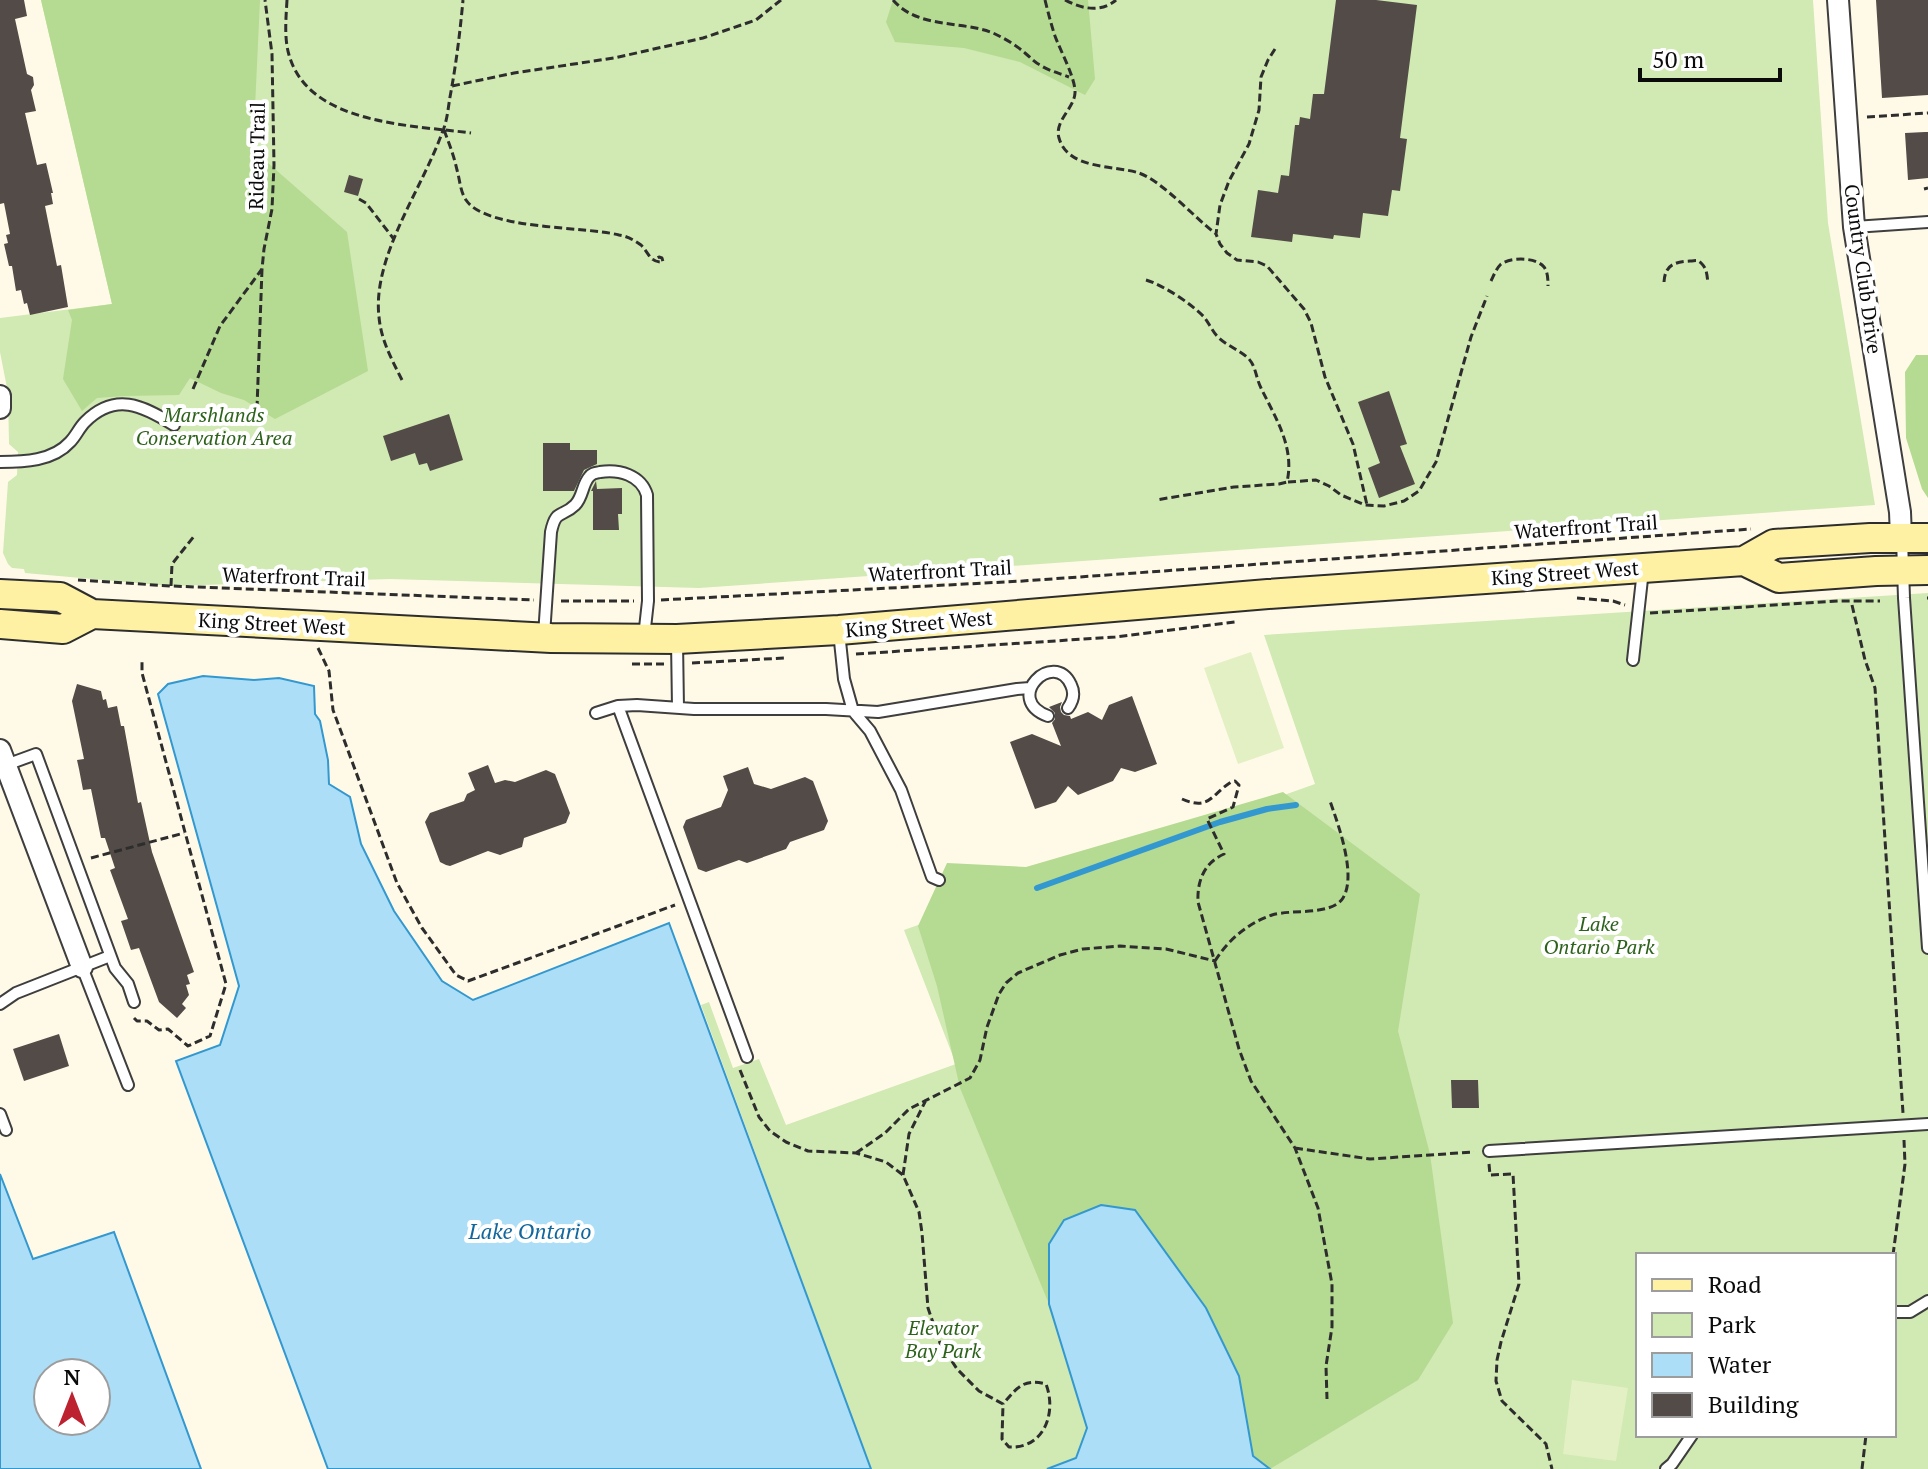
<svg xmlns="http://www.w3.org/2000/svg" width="1928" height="1469" viewBox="0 0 1928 1469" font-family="'PT Serif',serif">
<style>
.green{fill:#d1e9b3;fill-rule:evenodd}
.forest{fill:#b5da92}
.pitch{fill:#e3f0c4}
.water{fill:#addef7;stroke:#3398cf;stroke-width:2;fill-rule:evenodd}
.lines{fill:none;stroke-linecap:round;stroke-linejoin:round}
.stream{stroke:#3398cf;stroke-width:6}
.building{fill:#534b47}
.lane-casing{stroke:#3e3e3e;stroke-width:14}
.street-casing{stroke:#3e3e3e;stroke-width:24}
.secondary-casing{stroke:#2d2d2d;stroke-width:32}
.path{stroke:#2d2d2d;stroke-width:3;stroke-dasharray:8 4;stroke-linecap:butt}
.lane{stroke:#fff;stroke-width:10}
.street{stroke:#fff;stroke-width:20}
.secondary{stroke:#fff1a3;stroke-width:28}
.labels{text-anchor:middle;stroke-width:8;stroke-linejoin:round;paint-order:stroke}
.street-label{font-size:20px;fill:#0b0b0b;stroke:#fff}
.park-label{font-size:20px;font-style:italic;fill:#2d621b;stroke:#fff}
.water-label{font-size:22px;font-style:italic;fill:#13679d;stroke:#fff}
</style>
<rect width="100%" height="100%" fill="#fffae8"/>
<path class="green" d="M41,0H1813L1828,223L1875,505L699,588L390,579L171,586L25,573L24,569L12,568L8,564L3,553L8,482L17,475L18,452L9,444L8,393L0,352V318L112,304Z
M1928,593V1469H1270L1253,1456L1087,1428L1076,1458L1047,1469H871L701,1005L709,1002L733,1068L759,1059L786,1125L956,1064L904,930L1315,784L1264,635ZM1638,1255H1894V1435H1638Z"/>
<path class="forest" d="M41,0H260L253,150L347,232L368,371L275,419L244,400L221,393L190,378L179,395L124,396L97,398L82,411L63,379L72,320L68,310L112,304Z
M893,0H1088L1095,79L1085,95L1020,62L964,48L895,42L886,22Z
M1916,355H1928V498L1922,489L1906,438L1905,372Z
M1283,792L1420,894L1398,1031L1430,1154L1453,1323L1418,1380L1270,1469L1253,1456L1239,1376L1049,1244V1304L960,1088L937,986L918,926L947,863L1026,867Z"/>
<path class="pitch" d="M1251,652L1284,748L1238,764L1204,668Z
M1572,1380L1628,1388L1616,1461L1563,1454Z"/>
<path class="water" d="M203,676L254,680L279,678L314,686L315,714L320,721L328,760L329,784L350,797L361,844L394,911L442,981L473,1000L669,923L871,1469H328L176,1061L220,1045L239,986L158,694L168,684Z
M0,1174L33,1259L114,1232L201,1469H0ZM96,1373V1421H48V1373Z
M1101,1205L1135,1210L1206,1308L1239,1376L1253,1456L1270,1469H1047L1076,1458L1087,1428L1049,1304V1244L1064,1220Z"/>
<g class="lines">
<path class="stream" d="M1037,888L1220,822L1267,809L1296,805"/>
</g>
<path class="building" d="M0,0H24L27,16L15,19L27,74L33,77L34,85L31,90L36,111L25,113L37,165L46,163L53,193H51L53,204L45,206L57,266L61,265L68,307L30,315L27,303L24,304L21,290L16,291L12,266H9L4,244L8,243L6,235L10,234L4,203L0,204Z
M1336,0H1376L1417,5L1400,138L1407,139L1400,191L1392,190L1388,216L1363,213L1360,238L1334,235L1333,239L1293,234L1292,242L1251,237L1258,190L1278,193L1281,175L1289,176L1295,125H1299L1300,117L1310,119L1313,94H1324Z
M1876,0H1928V95L1882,98Z
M1925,132H1928V178L1908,180L1905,133Z
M349,175L363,179L358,196L344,192Z
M1389,391L1407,444L1400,446L1415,484L1379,498L1368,468L1380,463L1358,402Z
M449,414L463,460L430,471L427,463L419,465L415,453L391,461L383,436Z
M543,443H570V450H597V464L584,470L574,491H543Z
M596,481L597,489L622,488V514H618L619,530H593V491H591Z
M77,684L101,691L103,700L106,699L108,708L117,706L121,726H124L138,803L141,802L152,852L194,972L187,975L190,984L186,985L189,995L182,1004L186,1008L177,1018L159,1002L139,948L131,950L121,921L128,919L110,870L115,868L105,838H101L91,789L83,790L79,769L77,760L84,759L72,701Z
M1132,696L1157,764L1135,772L1121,768L1113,781L1078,795L1068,786L1056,802L1035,809L1010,742L1032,734L1061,746L1052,723L1055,719V713L1049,707L1062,702L1060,707L1061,712L1064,715L1070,716L1071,719L1088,712L1102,720L1109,705Z
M488,765L495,783L505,780L515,782L546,770L555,774L570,813L566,823L524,838L522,847L500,855L488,851L450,866L446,865L440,862L425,822L430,813L464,801L467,794L475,790L468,773Z
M748,767L754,784L771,789L805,777L813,781L828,821L824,830L790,842L786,849L747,863L739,860L706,872L698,869L683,827L686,820L721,807L728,790L723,776Z
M59,1034L69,1066L24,1081L13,1049Z
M1451,1080H1478L1479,1108H1452Z"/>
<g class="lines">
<defs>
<path id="lane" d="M1854,227L1928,222
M0,462C24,462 53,461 70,442C76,436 79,428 85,422C115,392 142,405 174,425
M1902,539L1904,598L1928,948
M839,632L844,679L853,711L870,731L901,790L932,877L939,880
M544,635L551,532C556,508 562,518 575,505C583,497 582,485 589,477C592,473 595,473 600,472C619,469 641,475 647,495L648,601L644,637
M677,641L678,708
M1633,660L1643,570
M618,706L747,1057
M596,713L618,706L637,705L694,709H826L878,712L1017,689L1030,688
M1048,716C1002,699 1054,648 1071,685C1075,693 1073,701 1068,708
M6,765L36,754L115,968L128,984L134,1002
M82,967L128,1085
M0,1004L16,993L110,956
M0,1114L6,1130
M1489,1151L1928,1124
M1894,1312H1910L1928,1301
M1666,1469L1672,1464L1692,1435"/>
<path id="street" d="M1838,0L1854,227L1900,512L1901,537
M0,396V408
M0,750L82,967"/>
<path id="secondary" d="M1744,561L1779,578L1876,571L1928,570
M0,594L60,597L92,614L551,638L677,639L839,630L1268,594L1744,561L1774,544L1870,538H1928
M0,624L63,629L92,614"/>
</defs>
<use href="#lane" class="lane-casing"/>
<use href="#street" class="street-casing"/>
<use href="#secondary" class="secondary-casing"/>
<path class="path" d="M287,0C286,18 284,38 289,55C309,125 412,125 471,133
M893,0C918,29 960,20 993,33C1004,38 1016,45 1025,53C1030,57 1034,62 1040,65C1049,71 1059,73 1069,77
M1045,0C1048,12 1051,24 1055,36C1060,50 1076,79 1075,93C1074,109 1054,121 1059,138C1068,170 1114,165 1139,173C1162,181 1195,218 1216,234
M1065,0C1082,9 1101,13 1116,0
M1275,49L1268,60L1261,77L1259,110L1249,144L1229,181L1220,205L1216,234L1220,244L1227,253L1237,260L1258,262L1267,266L1304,309L1311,323L1325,377L1353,444L1367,505
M452,86L514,73L614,58L703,38L756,20L781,0
M1867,117L1928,113
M444,130C449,143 454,156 457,170C460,180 460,191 466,200C486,230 584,226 619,235C627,236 634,240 641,245C649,253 650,263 663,262L662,258L659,257L653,260
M1924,189L1928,188
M359,199L366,203L393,238
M262,269L257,408L262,421
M1146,280C1163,285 1192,304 1204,317C1209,323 1212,331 1218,337C1227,346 1240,350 1249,359C1256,367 1256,378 1261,388C1275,417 1295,447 1287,482L1279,484L1234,487L1156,500
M1491,281C1494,275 1496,269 1501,264C1511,257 1536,257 1544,267C1548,272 1548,280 1548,286
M1664,282C1665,265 1674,262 1690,261C1696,261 1697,259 1702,264C1707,269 1707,276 1708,283
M402,380C392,360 381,340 379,317C372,257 422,189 442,133C447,122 448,109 450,97C456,65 460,33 463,0
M193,389L220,326L262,269L264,249L272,209L274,165L272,54L265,0
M1288,482L1316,480L1329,486L1341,495L1365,505L1384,506L1404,501L1419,491L1436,462L1471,337L1487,296
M78,580L171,586L534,600
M171,586L172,564L195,535
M1577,598L1613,601L1625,605
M1927,598H1928
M661,600L1023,581L1751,529
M561,601H634
M1852,605L1865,660L1875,688L1903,1113
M1650,613L1838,601H1880
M318,648L329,671L333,710L397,883L422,928L456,975L468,981L675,905
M856,654L1115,637L1235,622
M692,663L784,658
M632,664H665
M1182,799C1209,811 1211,795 1231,782L1235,781L1239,785L1233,807L1207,819L1224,854C1204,863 1197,881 1198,902L1239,1049L1251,1081L1295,1148L1318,1208L1332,1284V1327L1326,1366L1327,1399
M91,858L184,833
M1215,961C1228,940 1248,923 1272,915C1291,909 1332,916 1343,898C1357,875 1338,824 1330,801
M134,1018L137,1021H147L159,1030L168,1029L188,1046L210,1036L226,984L142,673V662
M740,1070L759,1117L770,1131L786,1142L808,1151L856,1153L886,1162L903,1175L919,1212L922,1233L928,1308L940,1343L957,1369L979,1391L1003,1404L1002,1439L1009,1447C1044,1449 1057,1413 1046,1384C1023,1378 1017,1388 1003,1404
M1295,1148L1370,1159L1474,1152
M856,1153L885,1133L909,1109L970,1078L980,1060L987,1027L999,994L1006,983L1018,973L1060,955L1083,949L1120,946L1166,949L1215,961
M1489,1164L1490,1175L1513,1174L1519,1284L1501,1342L1497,1360L1496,1381L1502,1401L1546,1444L1552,1469
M903,1175L909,1134L926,1100
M1893,1255L1905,1164L1904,1140
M1862,1469L1866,1435"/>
<use href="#lane" class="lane"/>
<use href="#street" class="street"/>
<use href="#secondary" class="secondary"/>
</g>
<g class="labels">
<g class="street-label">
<text transform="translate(257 156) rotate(-89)" y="7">Rideau Trail</text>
<text transform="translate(1863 269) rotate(82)" y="7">Country Club Drive</text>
<text transform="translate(1586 527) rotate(-4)" y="7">Waterfront Trail</text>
<text transform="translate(940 571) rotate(-3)" y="7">Waterfront Trail</text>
<text transform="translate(1565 573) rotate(-4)" y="7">King Street West</text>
<text transform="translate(294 577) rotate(2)" y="7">Waterfront Trail</text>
<text transform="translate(272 624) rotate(3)" y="7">King Street West</text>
<text transform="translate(919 624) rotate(-5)" y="7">King Street West</text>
</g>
<g class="park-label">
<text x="214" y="422">Marshlands<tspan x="214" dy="23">Conservation Area</tspan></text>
<text x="1599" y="931">Lake<tspan x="1599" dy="23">Ontario Park</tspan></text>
<text x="943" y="1335">Elevator<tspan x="943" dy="23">Bay Park</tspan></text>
</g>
<g class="water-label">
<text x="530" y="1239">Lake Ontario</text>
</g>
</g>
<rect x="1636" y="1253" width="260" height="184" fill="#ffffff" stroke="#9d9d9d" stroke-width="2"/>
<rect x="1652" y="1279" width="40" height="12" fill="#fff1a3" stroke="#9d9d9d" stroke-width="2"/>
<text x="1708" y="1293" font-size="24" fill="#0b0b0b">Road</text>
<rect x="1652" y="1313" width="40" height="24" fill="#d1e9b3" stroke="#9d9d9d" stroke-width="2"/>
<text x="1708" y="1333" font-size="24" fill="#0b0b0b">Park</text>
<rect x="1652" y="1353" width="40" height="24" fill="#addef7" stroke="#9d9d9d" stroke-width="2"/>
<text x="1708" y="1373" font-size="24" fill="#0b0b0b">Water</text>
<rect x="1652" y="1393" width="40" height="24" fill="#534b47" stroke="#9d9d9d" stroke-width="2"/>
<text x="1708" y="1413" font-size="24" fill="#0b0b0b">Building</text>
<g transform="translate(72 1397)"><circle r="38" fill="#ffffff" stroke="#9d9d9d" stroke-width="2"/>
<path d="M0-6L14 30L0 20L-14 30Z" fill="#bc2230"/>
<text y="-12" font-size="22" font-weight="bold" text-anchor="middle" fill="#0b0b0b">N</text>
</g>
<path d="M1640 68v12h140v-12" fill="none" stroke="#0b0b0b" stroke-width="4"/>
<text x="1652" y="68" font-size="24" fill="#0b0b0b" stroke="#ffffff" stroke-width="6" paint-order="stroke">50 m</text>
</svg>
